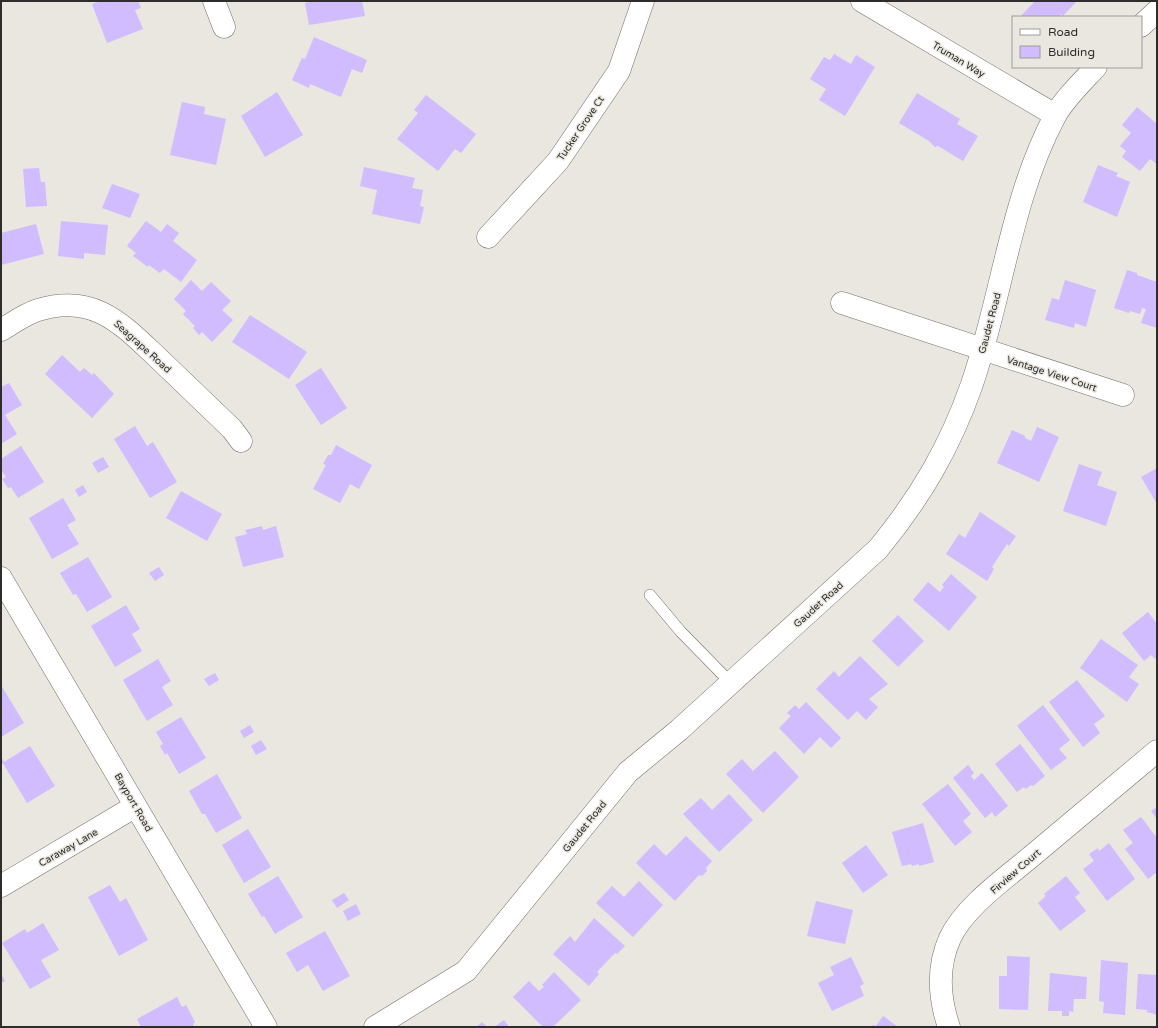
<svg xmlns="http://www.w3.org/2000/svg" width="1158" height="1028" viewBox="0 0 1158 1028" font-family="'Varela Round',sans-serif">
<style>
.building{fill:#d0bcfe}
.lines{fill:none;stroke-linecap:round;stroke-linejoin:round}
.service-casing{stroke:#74716b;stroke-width:12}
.minor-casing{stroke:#74716b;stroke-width:23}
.service{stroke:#fff;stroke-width:11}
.minor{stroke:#fff;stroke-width:22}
.labels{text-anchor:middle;stroke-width:3;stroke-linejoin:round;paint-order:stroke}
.street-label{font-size:10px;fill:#2e2d2b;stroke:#eae6e0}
</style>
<rect width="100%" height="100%" fill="#eae6e0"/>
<path class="building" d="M101,1H138L141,8L135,10L143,29L107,43L92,4Z
M314,1H362L365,16L309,25L305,3Z
M1035,1H1077L1063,16L1061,14L1059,17H1020Z
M314,37L367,60L362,73L352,69L341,97L310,84L309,88L292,80L302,58L305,59Z
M834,54L851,64L856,55L875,67L845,116L819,100L826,89L810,79L824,57L830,60Z
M277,92L303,135L265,157L241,116Z
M917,93L960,119L957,124L978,136L963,161L938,146L935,147L929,141L899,123Z
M426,95L476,134L461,153L455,149L438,171L397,139L418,113L414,110Z
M182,102L205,107L204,114L226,119L216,165L170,155Z
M1137,107L1157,124V164L1150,159L1140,171L1122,157L1126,151L1120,146L1131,133L1122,125Z
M1098,165L1118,173L1116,176L1130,182L1117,217L1083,202Z
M364,167L415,178L412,188L423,190L420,206L424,207L420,224L372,214L377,190L360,186Z
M39,168L41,182H45L47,206L26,207L23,169Z
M112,184L140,194L130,218L102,208Z
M61,221L108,225L105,255L84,253V259L58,256Z
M146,221L161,232L167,224L179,233L173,241L197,260L181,282L164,269L160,273L149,265L148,267L133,256L136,253L127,246Z
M36,224L44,254L1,265V233Z
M1127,270L1137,273V275L1157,282V328L1141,323L1146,309L1142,308L1140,314L1130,311L1129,313L1114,308Z
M191,280L202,291L211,282L231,301L222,310L233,320L212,342L202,332L199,335L193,328L195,326L183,314L186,311L174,299Z
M1065,280L1096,290L1086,327L1075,323L1074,328L1045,320L1052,298L1059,300Z
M250,315L307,352L289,379L232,342Z
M62,355L80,372L84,368L92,375L94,373L114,394L92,418L45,374Z
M321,368L347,408L321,425L295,385Z
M9,383L22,405L5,415L17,434L1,444V387Z
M135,426L147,446L153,442L177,482L150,498L114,439Z
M1037,427L1059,437L1039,482L997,463L1012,430L1025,436V438L1031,441Z
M336,445L372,465L359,489L350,484L340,503L313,489L326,465L323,464L328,455H331Z
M21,446L44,482L18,498L11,487L8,488L2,479L6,477L1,470V459Z
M103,457L109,467L98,473L92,463Z
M1079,464L1102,472L1097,485L1117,492L1106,526L1063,511Z
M1157,468V504L1141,477Z
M83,485L87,492L79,497L75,490Z
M181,491L222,514L207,541L166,518Z
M63,498L76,520L67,525L79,544L52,559L29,518Z
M980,512L1016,536L1009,546L1007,544L992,567L994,569L987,581L946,554L959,534L965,538Z
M262,526L263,530L276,526L284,557L243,567L235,537L247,534L245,530Z
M88,557L112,597L87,612L76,594L73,595L60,573Z
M159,567L164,575L155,581L149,573Z
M951,574L977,597L949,631L913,600L928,582L940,592L944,587L942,585Z
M126,605L140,629L132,634L142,651L115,667L91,626Z
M1148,612L1157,624V657L1155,659L1151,655L1144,661L1122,633Z
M898,615L924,641L898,667L872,641Z
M1101,639L1138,665L1129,677L1139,684L1127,702L1080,668Z
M860,656L888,684L869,699L878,707L866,720L857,711L848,720L816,689L834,671L839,677Z
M158,659L171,681L162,687L173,705L147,721L123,680Z
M215,673L219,680L209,686L204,679Z
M1077,680L1105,716L1094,724L1100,733L1083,747L1049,702Z
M1,685L24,723L1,737Z
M806,702L841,738L831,748L820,737L804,754L779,728L791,716L787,713L795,705L799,709Z
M1043,705L1070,740L1059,749L1067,758L1051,770L1017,726Z
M181,717L206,758L179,774L167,753L165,755L160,746L163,744L156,732Z
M250,725L254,732L244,738L240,731Z
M261,740L267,749L256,755L251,746Z
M1020,744L1045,776L1033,786L1031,785L1026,789L1024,787L1017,792L995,764Z
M30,746L55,786L27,803L3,763L1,765V756L4,762Z
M775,751L799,777L763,813L726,774L742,759L753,771Z
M968,765L974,773L971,776L974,780L982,773L1008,806L995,817L992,812L985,818L953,778Z
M217,774L242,818L216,833L205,814H202L189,791Z
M948,784L971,814L963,821L972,832L955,846L922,804Z
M729,794L753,820L719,852L683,814L701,798L712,810Z
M1157,807V819L1151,811Z
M1141,817L1157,838V872L1148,879L1125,849L1133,843L1123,830Z
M923,823L934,862L919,866V864L912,866L911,864L902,866L892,832Z
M248,829L271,867L244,883L222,845Z
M686,836L712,861L706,868L707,871L702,876L699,875L675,901L636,863L654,844L666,856Z
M1109,843L1135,879L1107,901L1083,869L1094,861L1089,854L1098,848L1099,851Z
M866,845L888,875L863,893L842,863Z
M278,876L303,917L275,934L264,916L262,917L248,894Z
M1066,876L1080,893L1075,897L1086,911L1060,931L1038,903L1046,896L1044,894Z
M639,881L663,905L633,937L596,903L612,886L624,897Z
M110,885L120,902L126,898L148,940L119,956L88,897Z
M344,893L349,900L337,908L332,900Z
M816,901L853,910L845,944L807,936Z
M356,904L361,914L348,921L343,911Z
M594,918L625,946L617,954L615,953L597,972L599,974L589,986L553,954L570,936L575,942Z
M43,923L59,950L41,960L51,977L30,989L2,943L25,929L27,933Z
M325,931L350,976L323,991L308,965L297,972L286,953Z
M1007,956L1030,957L1028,1010L999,1009V976H1007Z
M851,957L864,984L860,986L864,996L832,1011L818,983L834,975L830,967Z
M1101,960L1128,963L1125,1015L1103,1013L1104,1002L1099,1001Z
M554,972L581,1000L553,1027H543L513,997L529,981L539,991L544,987L542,985Z
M1050,973L1087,977L1086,999H1074L1073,1012L1069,1011V1016H1062V1011H1048Z
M1,974L5,981L1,983Z
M1138,974L1157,975V1015L1147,1012V1010L1136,1009Z
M177,997L182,1007L186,1005L195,1022L193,1024L194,1027H141L137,1019Z
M883,1016L886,1018L898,1027H871L873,1025L876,1026Z
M504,1020L509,1027H494Z
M482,1022L487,1027H475L480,1024Z"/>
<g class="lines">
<defs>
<path id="service" d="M650,595L681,632L731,683"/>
<path id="minor" d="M214,1L224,27
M862,1L1055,115
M1141,26L1157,11
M488,237L558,161L619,71L643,1
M842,303L1123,395
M1,330C13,323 25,314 38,310C93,293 121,323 157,357C182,381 207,405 232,429L241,441
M1,578L266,1027
M1,886L134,807
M375,1027L466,971L628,772L679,730L878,549C920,498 950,447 972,384C1002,297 1011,198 1055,116C1065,98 1082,82 1096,67
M949,1027C939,998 937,967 950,938C965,906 1006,878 1033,855C1075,820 1116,785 1157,751"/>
</defs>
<use href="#service" class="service-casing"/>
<use href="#minor" class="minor-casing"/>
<use href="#service" class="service"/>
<use href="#minor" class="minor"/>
</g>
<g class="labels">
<g class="street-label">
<text transform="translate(959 59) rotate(31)" y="4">Truman Way</text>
<text transform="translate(580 128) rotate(-56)" y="4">Tucker Grove Ct</text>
<text transform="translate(989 323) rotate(-75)" y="4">Gaudet Road</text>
<text transform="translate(143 346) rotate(42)" y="4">Seagrape Road</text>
<text transform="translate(1052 373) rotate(18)" y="4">Vantage View Court</text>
<text transform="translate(818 604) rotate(-42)" y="4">Gaudet Road</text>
<text transform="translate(134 802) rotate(60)" y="4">Bayport Road</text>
<text transform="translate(584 826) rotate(-51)" y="4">Gaudet Road</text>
<text transform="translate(68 847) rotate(-30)" y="4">Caraway Lane</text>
<text transform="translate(1015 871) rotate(-41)" y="4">Firview Court</text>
</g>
</g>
<rect width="1158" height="1028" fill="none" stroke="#2e2d2b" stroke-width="4"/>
<rect x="1012" y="16" width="130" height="52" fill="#eae6e0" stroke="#9f9c98"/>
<rect x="1020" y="29" width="20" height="6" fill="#ffffff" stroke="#9f9c98"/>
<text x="1048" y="36" font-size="12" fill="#2e2d2b">Road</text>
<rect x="1020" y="46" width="20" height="12" fill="#d0bcfe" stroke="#9f9c98"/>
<text x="1048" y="56" font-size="12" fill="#2e2d2b">Building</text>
</svg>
